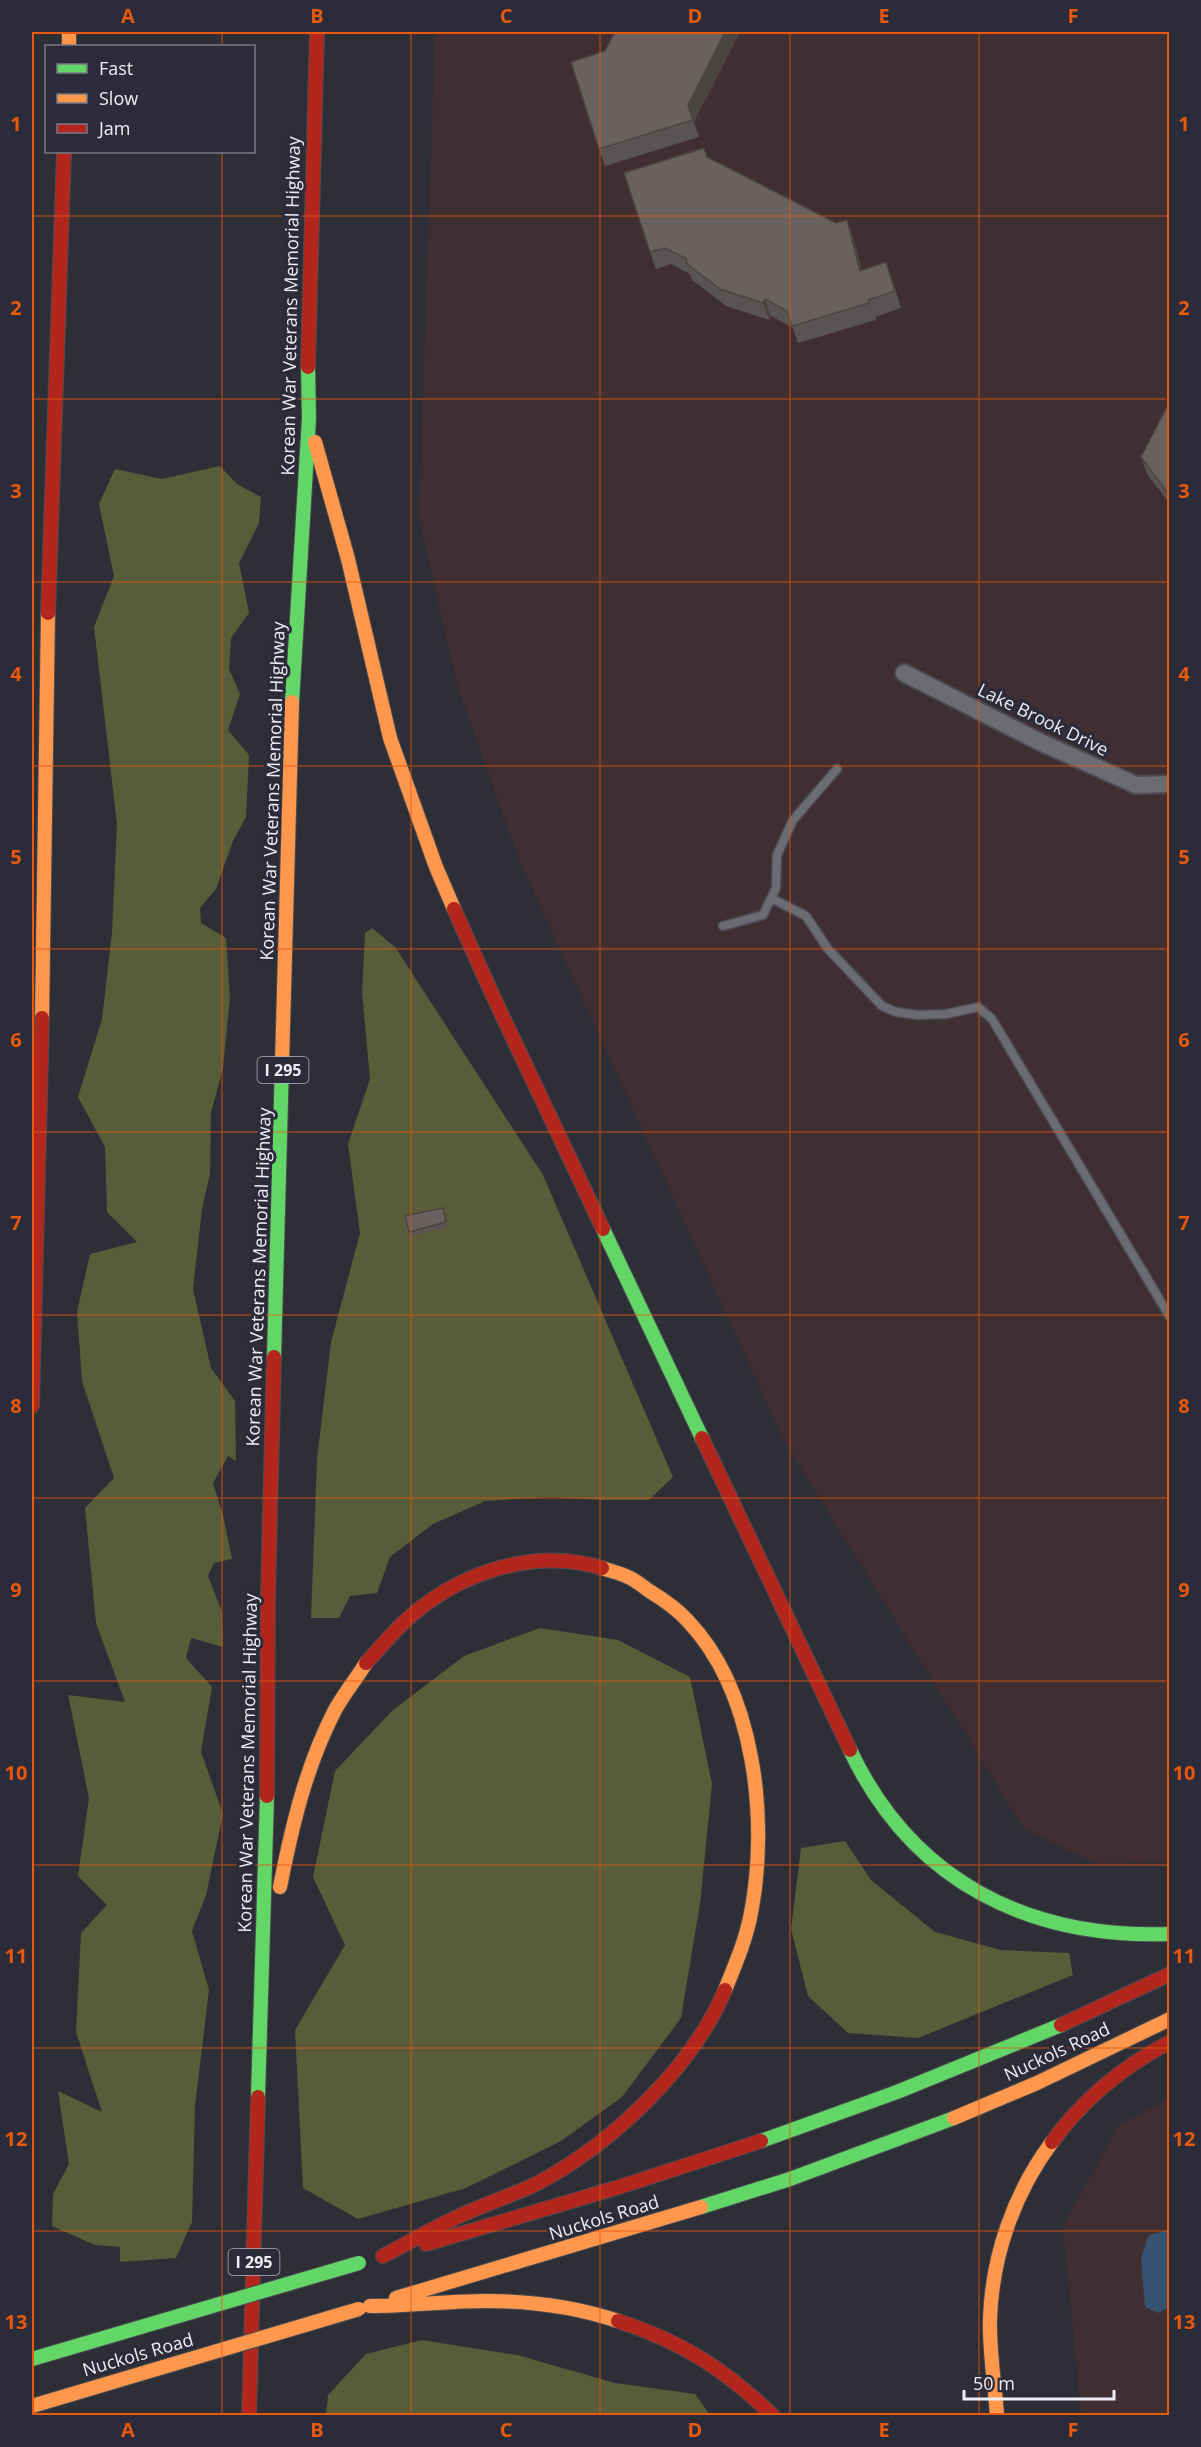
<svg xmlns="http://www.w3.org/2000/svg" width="1201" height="2447" viewBox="0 0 1201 2447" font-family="'Open Sans',sans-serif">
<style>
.commercial{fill:#3f2e32}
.forest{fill:#585c38}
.water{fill:#375270}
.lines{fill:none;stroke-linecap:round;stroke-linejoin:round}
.lane-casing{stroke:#4b4b51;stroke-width:11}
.street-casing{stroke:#4b4b51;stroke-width:20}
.fast-casing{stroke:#4b4b51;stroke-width:16}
.slow-casing{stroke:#4b4b51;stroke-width:16}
.jam-casing{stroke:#4b4b51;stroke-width:16}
.lane{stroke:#6b6b72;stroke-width:8}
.street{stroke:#6b6b72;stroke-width:16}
.fast{stroke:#63d668;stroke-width:14}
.slow{stroke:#ff974d;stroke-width:14}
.jam{stroke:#b3261e;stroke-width:14}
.fast-bridge-casing{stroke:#4b4b51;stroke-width:16;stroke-linecap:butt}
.slow-bridge-casing{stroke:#4b4b51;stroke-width:16;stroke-linecap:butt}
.fast-bridge{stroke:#63d668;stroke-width:14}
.slow-bridge{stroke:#ff974d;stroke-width:14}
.wall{fill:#5a5353}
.shaded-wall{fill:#4a4443}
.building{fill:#696160;stroke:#4a4443;stroke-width:1.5}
.grid{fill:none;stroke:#e8590c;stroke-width:1.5;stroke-opacity:0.55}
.labels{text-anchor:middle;stroke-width:6;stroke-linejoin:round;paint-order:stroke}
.shield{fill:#2b2b3a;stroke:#b3b3be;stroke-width:1.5}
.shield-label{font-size:16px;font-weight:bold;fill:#ededf7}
.street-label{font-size:18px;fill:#ededf7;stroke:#2b2b3a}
.neatline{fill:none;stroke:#e8590c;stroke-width:2}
.grid-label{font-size:20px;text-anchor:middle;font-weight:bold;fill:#e8590c}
</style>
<rect width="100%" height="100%" fill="#2e2e36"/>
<path class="commercial" d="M435,32H1169V1862L1097,1864L1024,1829L783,1439L519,860L457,685L419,517Z
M1169,2099V2415H1081L1063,2225L1119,2125Z"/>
<path class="forest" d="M220,466L237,484L261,497L259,523L239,563L249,613L231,638L229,669L240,694L228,730L249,755L246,817L233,841L216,889L200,908L201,923L226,938L230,998L223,1068L211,1113L210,1174L202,1209L193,1289L211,1368L235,1401L236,1461L228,1456L213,1483L223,1515L232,1559L214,1563L208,1576L222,1612L223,1647L191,1638L186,1658L212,1687L201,1752L223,1814L206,1895L192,1931L209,1990L195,2106L192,2222L176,2258L120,2262V2247L95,2245L52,2226L53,2194L69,2164L58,2091L102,2112L76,2032L81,1933L107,1905L78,1876L89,1798L68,1695L125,1702L96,1623L85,1508L114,1478L82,1381L77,1312L90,1254L137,1242L107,1212L105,1147L78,1097L102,1019L112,932L117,824L94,627L114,576L99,504L115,469L162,479Z
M372,928L395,947L543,1175L673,1477L649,1500H602L550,1497L485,1501L433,1524L390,1557L377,1593L350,1596L339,1618H311L317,1459L331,1342L360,1233L348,1144L370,1079L362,992L365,933Z
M540,1628L618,1640L690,1677L712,1784L700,1904L681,2018L622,2097L561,2141L466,2188L358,2219L303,2188L295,2030L345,1945L313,1877L335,1771L393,1710L464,1656Z
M845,1841L871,1880L935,1932L1001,1950L1069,1953L1073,1975L918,2038L848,2033L808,1996L791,1929L801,1848Z
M422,2340L517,2355L615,2383L695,2394L710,2415H326L328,2395L366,2354Z"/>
<path class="water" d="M1169,2229V2307L1158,2313L1145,2307L1141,2259L1148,2236Z"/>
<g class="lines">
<defs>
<path id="lane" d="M771,898L806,916L828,949L882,1006L896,1012L918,1015L946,1014L978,1007L992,1019L1170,1317
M723,926L763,915L776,888L777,855L793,820L837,769"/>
<path id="street" d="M904,673L1040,742L1136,785L1170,784"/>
<path id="fast" d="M292,702L309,418L308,367
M603,1229L702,1438
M274,1357L282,1063
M850,1750C912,1881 1028,1939 1170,1934
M258,2097L267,1796
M761,2141L897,2092L1061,2025
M701,2207L790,2179L954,2118"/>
<path id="slow" d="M69,32V46
M315,442L348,559L390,738L436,867L454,909
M42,1018L48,613
M282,1063L292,702
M602,1568C610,1571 620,1573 628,1577C636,1580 643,1587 651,1592C664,1600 676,1608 687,1620C755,1691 769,1820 751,1913C746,1940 735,1965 725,1990
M280,1887C292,1826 306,1766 335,1710C344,1694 356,1679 366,1663
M954,2118L1037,2083L1170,2019
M396,2298L701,2207
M370,2306C409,2306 447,2301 486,2301C530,2301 576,2307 618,2321
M997,2416C995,2384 989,2351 990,2319C992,2256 1014,2193 1052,2142"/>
<path id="jam" d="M308,367L317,32
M48,613L64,152
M454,909L493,996L603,1229
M32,1406L42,1018
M702,1438L850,1750
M366,1663C377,1651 388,1638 400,1626C452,1575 531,1546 602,1568
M267,1796L268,1595L274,1357
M1061,2025L1170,1974
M1052,2142C1084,2098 1122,2067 1170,2042
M426,2244L616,2188L761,2141
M383,2256C410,2242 436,2226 464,2214C488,2203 513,2195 536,2184C610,2145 692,2069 725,1990
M618,2321C681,2341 726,2370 773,2416
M249,2416L258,2097"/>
</defs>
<use href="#lane" class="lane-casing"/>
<use href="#street" class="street-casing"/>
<use href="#fast" class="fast-casing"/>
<use href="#slow" class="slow-casing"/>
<use href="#jam" class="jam-casing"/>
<use href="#lane" class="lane"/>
<use href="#street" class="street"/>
<use href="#fast" class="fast"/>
<use href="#slow" class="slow"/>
<use href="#jam" class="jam"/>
<defs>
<path id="fast-bridge" d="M32,2359L359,2263"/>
<path id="slow-bridge" d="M32,2406L359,2309"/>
</defs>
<use href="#fast-bridge" class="fast-bridge-casing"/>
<use href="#slow-bridge" class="slow-bridge-casing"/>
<use href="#fast-bridge" class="fast-bridge"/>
<use href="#slow-bridge" class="slow-bridge"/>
</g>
<path class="wall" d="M740,32L694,122L699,137L605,166L599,149Z
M707,157L836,223L847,220L853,237L862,270L892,279L901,308L875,317L876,320L798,343L793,328L771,316L769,320L726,306L692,280L690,274L671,264L656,269L650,252Z
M1170,401V504L1147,474L1141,457Z
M445,1212L448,1227L411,1236L409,1232Z"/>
<path class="shaded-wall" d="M725,32H740L694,122L699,137L688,105Z
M847,220L853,237L867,287L860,271Z
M765,299L771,316L769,320L763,303Z"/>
<path class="building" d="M615,32H725L688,105L693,120L599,149L571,62L605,51Z
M704,148L707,157L836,223L847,220L860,271L886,262L895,291L868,300L869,303L792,326L787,311L765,299L763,303L720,289L686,263L687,259L665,248L650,252L624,173Z
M1170,401V496L1141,457Z
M443,1208L446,1222L409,1232L405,1216Z"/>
<path class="grid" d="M222,32V46M411,32V2416M600,32V2416M790,32V2416M979,32V2416M222,152V2416M32,216H1170M32,399H1170M32,582H1170M32,766H1170M32,949H1170M32,1132H1170M32,1315H1170M32,1498H1170M32,1681H1170M32,1865H1170M32,2048H1170M32,2231H1170"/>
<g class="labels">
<g class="shield">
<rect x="257.5" y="1057" width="51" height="26" rx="4.5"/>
<rect x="228.5" y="2249" width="51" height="26" rx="4.5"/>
</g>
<g class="shield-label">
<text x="283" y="1076">I 295</text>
<text x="254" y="2268">I 295</text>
</g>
<g class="street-label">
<text transform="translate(291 306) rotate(-89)" y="6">Korean War Veterans Memorial Highway</text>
<text transform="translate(1043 720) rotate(26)" y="6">Lake Brook Drive</text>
<text transform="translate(273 791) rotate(-88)" y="6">Korean War Veterans Memorial Highway</text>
<text transform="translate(259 1277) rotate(-88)" y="6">Korean War Veterans Memorial Highway</text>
<text transform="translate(248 1763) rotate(-89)" y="6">Korean War Veterans Memorial Highway</text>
<text transform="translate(1057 2052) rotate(-25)" y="6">Nuckols Road</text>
<text transform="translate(604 2218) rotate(-17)" y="6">Nuckols Road</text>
<text transform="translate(138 2355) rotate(-16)" y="6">Nuckols Road</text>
</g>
</g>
<rect width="1201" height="2447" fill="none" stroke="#2b2b3a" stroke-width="66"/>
<rect x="45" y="45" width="210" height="108" fill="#2b2b3a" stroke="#797986" stroke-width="1.5"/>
<rect x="57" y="64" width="30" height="9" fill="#63d668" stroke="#797986" stroke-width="1.5"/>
<text x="99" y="75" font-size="18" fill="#ededf7">Fast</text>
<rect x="57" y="94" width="30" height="9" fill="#ff974d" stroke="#797986" stroke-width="1.5"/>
<text x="99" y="105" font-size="18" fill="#ededf7">Slow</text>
<rect x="57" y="124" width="30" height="9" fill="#b3261e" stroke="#797986" stroke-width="1.5"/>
<text x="99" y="135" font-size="18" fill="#ededf7">Jam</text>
<path d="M964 2390v9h150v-9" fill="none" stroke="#ededf7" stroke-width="3"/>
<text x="973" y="2390" font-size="18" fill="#ededf7" stroke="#2b2b3a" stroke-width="4.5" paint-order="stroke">50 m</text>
<rect x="33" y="33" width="1135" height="2381" class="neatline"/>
<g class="grid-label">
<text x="128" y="23">A</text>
<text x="317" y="23">B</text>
<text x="506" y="23">C</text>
<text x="695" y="23">D</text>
<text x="884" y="23">E</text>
<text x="1073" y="23">F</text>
<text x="16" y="131">1</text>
<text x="1184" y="131">1</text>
<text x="16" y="315">2</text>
<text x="1184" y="315">2</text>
<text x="16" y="498">3</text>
<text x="1184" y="498">3</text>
<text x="16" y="681">4</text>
<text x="1184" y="681">4</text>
<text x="16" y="864">5</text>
<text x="1184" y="864">5</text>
<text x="16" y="1047">6</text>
<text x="1184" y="1047">6</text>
<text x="16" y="1230">7</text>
<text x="1184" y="1230">7</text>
<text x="16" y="1413">8</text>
<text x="1184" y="1413">8</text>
<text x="16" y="1597">9</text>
<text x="1184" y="1597">9</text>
<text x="16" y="1780">10</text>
<text x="1184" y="1780">10</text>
<text x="16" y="1963">11</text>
<text x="1184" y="1963">11</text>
<text x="16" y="2146">12</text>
<text x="1184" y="2146">12</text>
<text x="16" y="2329">13</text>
<text x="1184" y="2329">13</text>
<text x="128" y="2437">A</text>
<text x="317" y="2437">B</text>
<text x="506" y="2437">C</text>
<text x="695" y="2437">D</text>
<text x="884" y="2437">E</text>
<text x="1073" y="2437">F</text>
</g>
</svg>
